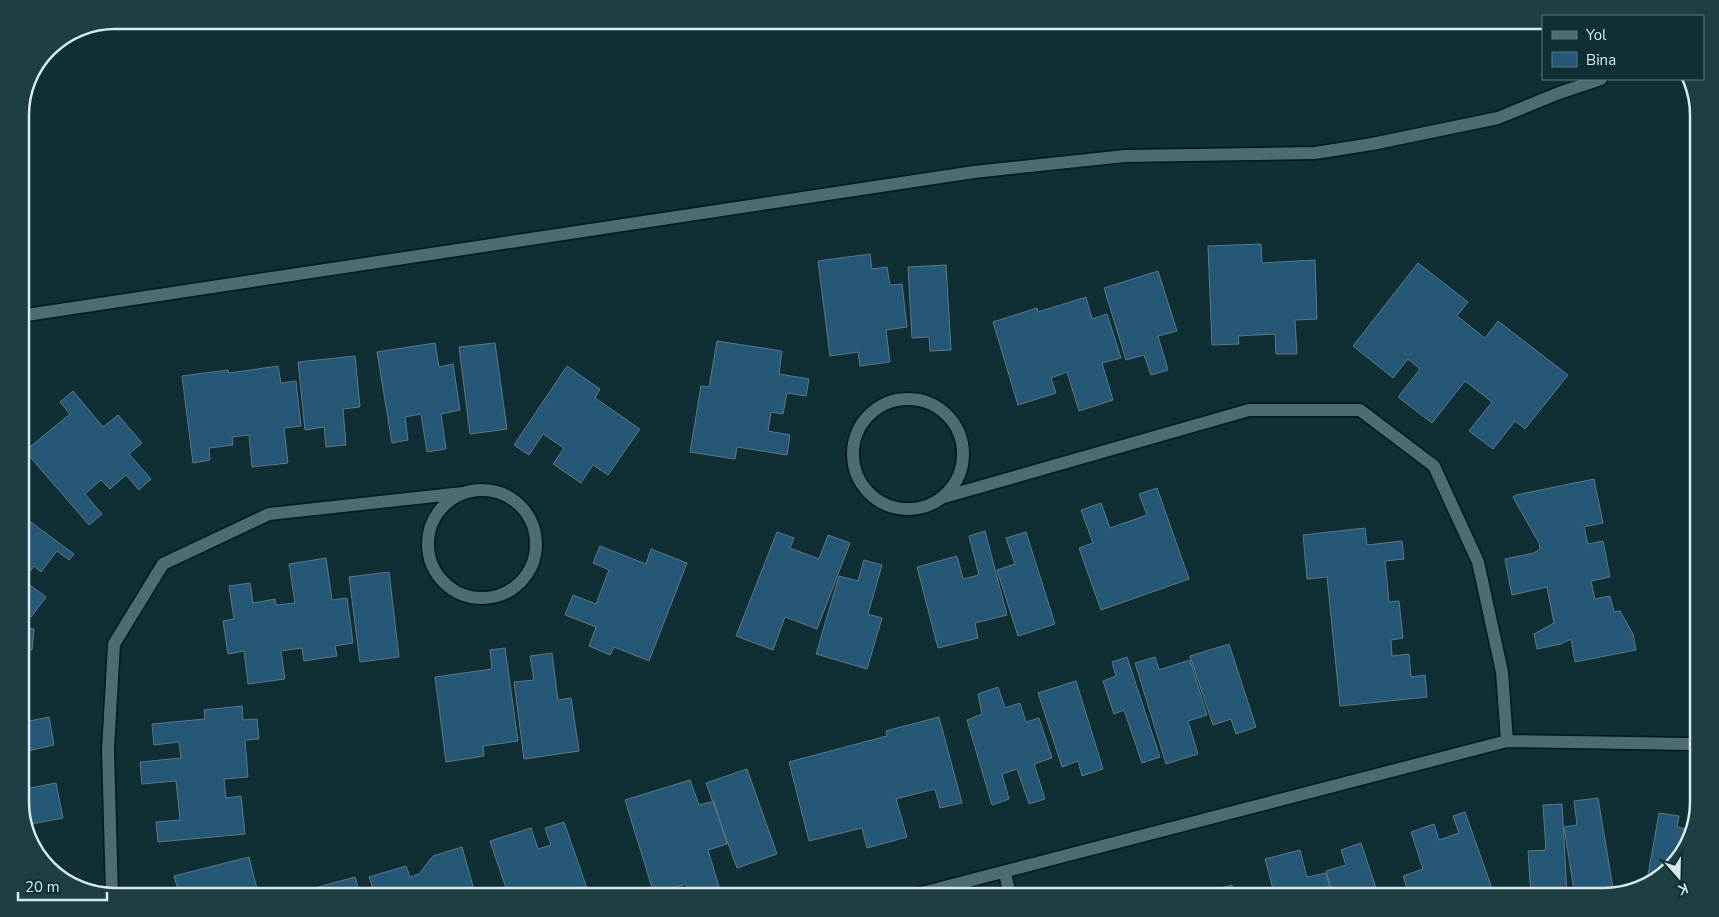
<svg xmlns="http://www.w3.org/2000/svg" width="1719" height="917" viewBox="0 0 1719 917" font-family="'Nunito Sans',sans-serif">
<style>
.building{fill:#255877;stroke:#5f7787}
.lines{fill:none;stroke-linecap:round;stroke-linejoin:round}
.minor-casing{stroke:#01161a;stroke-width:15}
.minor{stroke:#4c6c71;stroke-width:12}
.rim{fill:none;stroke:#d7e9ec;stroke-width:2.5}
</style>
<rect width="100%" height="100%" fill="#0f2f34"/>
<path class="building" d="M1261,244L1262,263L1315,260L1317,319L1295,320L1297,354H1276L1275,334L1238,336L1239,344L1212,345L1208,246Z
M870,254L872,269L887,267L890,285L902,284L907,327L886,330L890,362L860,366L858,352L830,356L818,261Z
M1418,263L1468,302L1457,316L1485,338L1498,321L1568,375L1525,429L1515,421L1493,449L1469,431L1492,402L1465,381L1432,423L1398,397L1420,369L1408,359L1393,378L1353,346Z
M946,265L951,350L930,351L929,337L912,338L908,267Z
M1158,271L1177,331L1158,336L1168,370L1151,375L1144,355L1126,360L1104,288Z
M1086,297L1092,319L1107,314L1121,358L1102,363L1113,400L1079,411L1067,372L1051,378L1056,393L1018,405L993,322L1037,308L1038,312Z
M717,341L782,351L779,374L809,379L806,396L787,393L783,414L771,412L768,431L790,435L787,455L737,447L735,459L690,452L701,386L709,387Z
M435,343L439,367L453,364L460,410L441,414L446,449L427,452L421,414L405,417L408,440L392,443L377,352Z
M495,343L507,429L470,434L459,347Z
M355,356L360,407L343,409L346,445L326,447L324,427L305,430L298,362Z
M278,366L281,383L296,381L301,426L284,428L288,463L252,467L249,435L232,437L233,445L209,448L210,460L193,463L182,376L228,370L229,373Z
M567,366L600,389L595,398L640,429L608,475L593,465L581,483L553,464L564,448L543,434L529,455L514,445Z
M73,391L103,427L118,415L142,443L129,454L151,479L139,490L126,475L110,489L101,480L85,494L102,514L89,525L25,451L70,414L60,402Z
M1594,479L1603,523L1584,527L1588,544L1603,541L1610,577L1591,581L1595,599L1610,596L1614,612L1620,611L1633,634L1636,650L1575,662L1571,639L1561,644L1537,649L1534,634L1554,623L1547,587L1512,595L1505,559L1534,553L1540,549L1539,543L1513,497L1516,495Z
M1157,488L1189,579L1101,610L1079,548L1093,543L1081,510L1101,503L1110,528L1147,515L1139,494Z
M20,514L74,554L69,560L57,551L41,572L34,566L23,580L46,597L31,617L20,609Z
M1365,528L1367,545L1402,541L1404,559L1385,561L1389,602L1399,601L1403,638L1391,640L1392,656L1409,654L1411,677L1425,675L1427,697L1340,706L1327,577L1307,579L1303,535Z
M985,531L1007,615L975,623L978,638L938,648L917,567L957,556L963,579L979,575L969,536Z
M777,532L794,538L790,548L819,559L828,535L850,543L817,629L785,617L773,650L736,636Z
M1026,532L1055,624L1018,636L997,570L1015,564L1006,538Z
M600,546L646,564L651,549L687,563L649,661L614,647L610,655L589,646L596,627L565,615L573,595L596,604L609,570L593,563Z
M326,558L332,600L347,598L353,643L335,646L337,656L304,661L302,648L281,651L285,679L248,684L244,651L228,654L223,621L234,619L229,586L250,583L253,603L275,599L276,605L295,603L289,564Z
M864,560L882,565L868,614L882,618L867,669L816,654L839,576L858,581Z
M389,572L399,657L360,662L349,577Z
M20,628L34,629L32,650L20,649Z
M1229,644L1256,727L1236,734L1231,719L1213,725L1190,656Z
M505,648L518,741L483,746L484,756L446,762L435,677L492,669L490,650Z
M552,653L558,700L571,698L579,751L524,759L514,682L534,680L530,656Z
M1127,657L1160,757L1142,763L1124,710L1114,714L1103,681L1116,676L1112,662Z
M1155,657L1159,670L1190,660L1207,715L1188,721L1198,754L1166,764L1135,663Z
M1076,681L1103,769L1082,776L1078,761L1062,767L1038,693Z
M998,687L1005,708L1020,703L1026,722L1039,718L1052,758L1034,764L1045,799L1029,804L1017,769L1002,774L1009,799L992,805L967,720L982,714L978,694Z
M242,706L243,720L257,719L259,739L245,740L248,777L224,779L226,798L241,796L245,834L158,842L156,822L180,820L176,781L142,784L140,762L181,758L179,742L154,745L152,724L205,719L204,710Z
M49,717L54,745L23,752L25,764L20,765V723Z
M939,717L962,803L940,808L935,789L896,799L907,837L867,848L862,828L809,841L789,762L887,736L886,731Z
M747,769L777,854L737,868L706,783Z
M690,780L699,805L714,801L727,844L708,850L719,887L690,896L686,884L654,894L625,800Z
M56,783L63,818L27,825L28,833L20,809V790Z
M1598,798L1614,894L1594,897H1575L1564,827L1577,825L1574,801Z
M1562,804L1567,894L1531,896L1528,851L1546,850L1543,805Z
M1465,812L1495,897H1410L1403,876L1423,869L1411,832L1434,824L1439,840L1459,833L1453,816Z
M1659,813L1679,816L1677,827L1692,830L1689,844L1652,884L1646,886Z
M564,822L590,897H509L490,841L531,828L538,849L551,845L545,828Z
M1361,843L1379,897H1334L1326,871L1346,865L1341,850Z
M462,847L476,897H314L311,889L355,877L360,893L373,889L369,877L406,866L410,877L419,874L433,856Z
M1300,850L1307,877L1326,873L1332,897H1275L1265,859Z
M249,857L259,897H180L174,876Z
M1232,885L1235,897H1214L1213,890Z
M1131,888L1133,897H1100Z"/>
<g class="lines">
<defs>
<path id="minor" d="M20,316L974,172L1125,156L1315,153L1372,144L1498,118L1559,93L1601,79
M853 454a55 55 0 1 1 110 0a55 55 0 1 1-110 0Z
M428 544a54 54 0 1 1 108 0a54 54 0 1 1-108 0Z
M944,497L1249,410H1360L1434,466L1478,562L1502,672L1507,741
M1005,872L1010,897
M112,896L108,750L114,644L163,564L269,514L463,493
M906,897L1507,741L1690,744L1699,747"/>
</defs>
<use href="#minor" class="minor-casing"/>
<use href="#minor" class="minor"/>
</g>
<path d="M0 0H1719V917H0ZM115 29H1604A86 86 0 0 1 1690 115V802A86 86 0 0 1 1604 888H115A86 86 0 0 1 29 802V115A86 86 0 0 1 115 29Z" fill="#1f3e43" fill-rule="evenodd"/>
<path class="rim" d="M115 29H1604A86 86 0 0 1 1690 115V802A86 86 0 0 1 1604 888H115A86 86 0 0 1 29 802V115A86 86 0 0 1 115 29Z"/>
<rect x="1542" y="15" width="162" height="65" fill="#0f2f34" stroke="#5f797e"/>
<rect x="1552" y="31" width="25" height="8" fill="#4c6c71" stroke="#5f797e"/>
<text x="1586" y="40" font-size="15" fill="#d7e9ec">Yol</text>
<rect x="1552" y="52" width="25" height="15" fill="#255877" stroke="#5f797e"/>
<text x="1586" y="65" font-size="15" fill="#d7e9ec">Bina</text>
<g transform="translate(1679 877) rotate(160)" stroke="#0f2f34" stroke-width="4" paint-order="stroke">
<path d="M0-4L9 19L0 12L-9 19Z" fill="#d7e9ec"/>
<text y="-8" font-size="14" font-weight="bold" text-anchor="middle" fill="#d7e9ec">K</text>
</g>
<path d="M18 892v8h89v-8" fill="none" stroke="#d7e9ec" stroke-width="2.5"/>
<text x="25" y="892" font-size="15" fill="#d7e9ec" stroke="#0f2f34" stroke-width="4" paint-order="stroke">20 m</text>
</svg>
